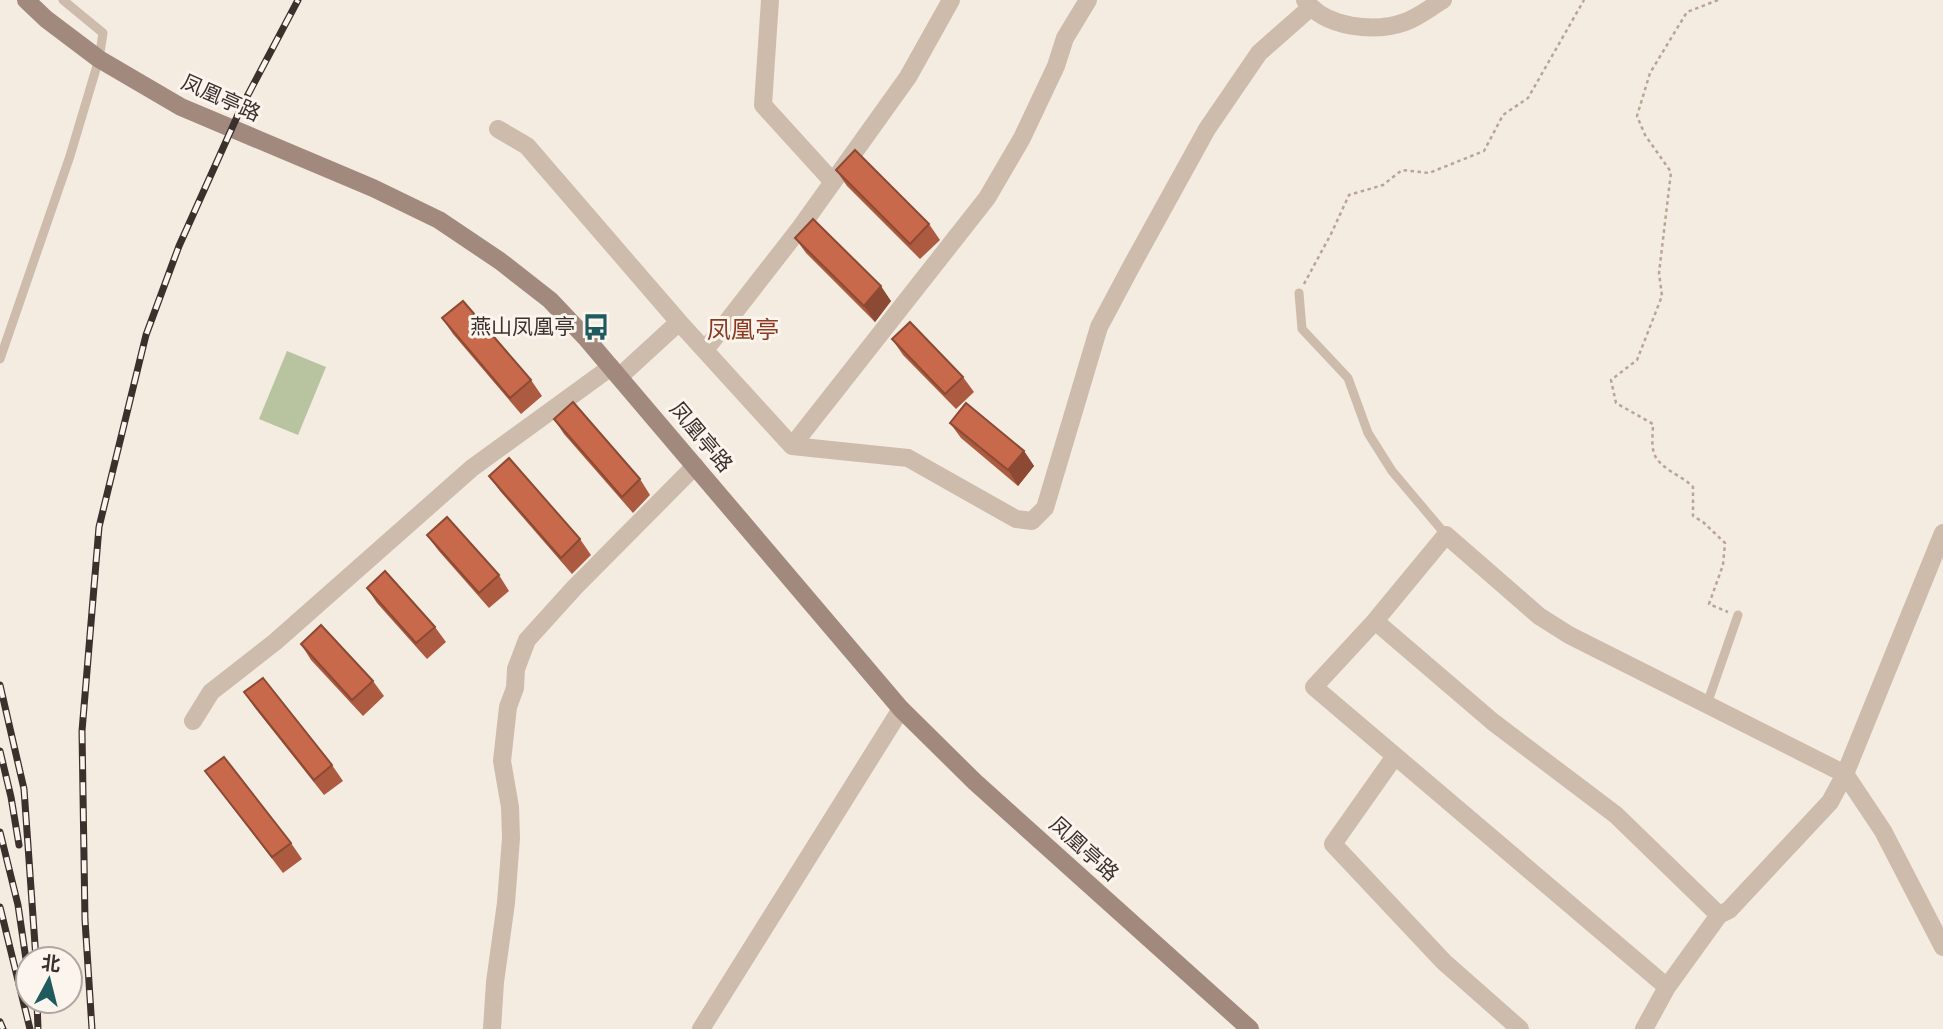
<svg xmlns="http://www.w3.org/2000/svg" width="1943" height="1029" viewBox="0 0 1943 1029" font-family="'Golos Text','Noto Sans SC',sans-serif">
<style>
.green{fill:#b8c4a0}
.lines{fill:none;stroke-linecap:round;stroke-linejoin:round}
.path{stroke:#b9a596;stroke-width:2.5;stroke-dasharray:3.5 3.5;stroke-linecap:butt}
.lane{stroke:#cdbbac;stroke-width:9}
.street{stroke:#cdbbac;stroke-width:18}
.secondary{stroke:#a18a7d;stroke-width:18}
.rail-casing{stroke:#3b302b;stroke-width:7}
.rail{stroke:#fbf5ee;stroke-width:4.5;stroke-dasharray:13;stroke-linecap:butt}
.wall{fill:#ac5a40}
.shaded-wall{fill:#8c4a34}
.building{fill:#c8694b;stroke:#8c4a34;stroke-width:2}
.labels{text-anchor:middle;stroke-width:6;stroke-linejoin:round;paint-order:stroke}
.street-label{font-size:21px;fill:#3b302b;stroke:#fbf5ee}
.poi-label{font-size:21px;fill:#3b302b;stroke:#fbf5ee;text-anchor:end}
.quarter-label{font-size:24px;fill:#8c3b22;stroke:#fbf5ee}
</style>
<rect width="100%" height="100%" fill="#f4ebe1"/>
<path class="green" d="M287,351L326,367L298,435L259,419Z"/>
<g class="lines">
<path class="path" d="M1718,0L1687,12L1650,73L1637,116L1645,135L1671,172L1659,273L1662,296L1637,360L1611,380L1616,403L1653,424C1653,432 1651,445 1654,453C1659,469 1682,475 1693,487V516L1703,522L1725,543L1723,565L1709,604L1728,612
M1304,284L1331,234L1349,195L1383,185L1402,170L1429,173L1484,151L1503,115L1528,98L1584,0"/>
<path class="lane" d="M1299,293L1302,329L1348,378L1368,433L1392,471L1446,535
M0,359L70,156L99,59L103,33L63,0
M1707,704L1738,615"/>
<path class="street" d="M770,0L763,105L833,182
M1305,0C1325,28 1375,33 1405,22C1419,17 1431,7 1443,0
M498,129L527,146L679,322
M705,350L800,228L908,77L951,0
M619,377L679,322L792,446L908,458L1016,519L1032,521L1045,508L1099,327L1132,265L1207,129L1259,53L1310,8
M792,446L987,198L1022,138L1056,66L1065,38L1088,0
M1375,621L1493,722L1616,815L1719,915
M193,721L211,692L275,642L472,468L611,367
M1395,756L1333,844L1444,962L1520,1029
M1667,987L1314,687L1375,621L1446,535L1539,616L1569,635L1845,774L1883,831L1943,947
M492,1029L495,982L506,903L511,838L510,807L502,761L508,707L515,688L516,669L527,640L575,587L695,466
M701,1029L901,709
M1644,1029L1667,987L1719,915L1729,910L1830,802L1845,774L1943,533"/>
<path class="secondary" d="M26,0L46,19L99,59L181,107L373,188L439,220L500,261L550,300L585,337L901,709L975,782L1250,1029"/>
<defs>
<path id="rail" d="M0,685L24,789L36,959
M0,751L11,797L19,845
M0,832L18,905L28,973
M0,907L30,1029
M37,1001L38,1029
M0,1022L3,1029
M92,1029L85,920L82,731L99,527L146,335L179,246L241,108L298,0"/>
</defs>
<use href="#rail" class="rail-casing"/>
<use href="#rail" class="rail"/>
</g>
<path class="wall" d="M836,170L929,224L940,240L920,259L847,186Z
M795,238L891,301L875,322L806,253Z
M442,318L531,380L542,396L521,414L453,334Z
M892,339L963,377L974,392L956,409L903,355Z
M554,419L640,479L650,495L633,513L564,434Z
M950,423L1024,451L1034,466L1018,486L961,438Z
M489,476L580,539L591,555L572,574L500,491Z
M427,535L499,575L509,591L489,608L438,550Z
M367,588L435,627L446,642L427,659L377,603Z
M301,644L373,681L384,696L363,716L311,660Z
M244,692L332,765L343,781L324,795L255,708Z
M205,771L291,843L302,859L283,873Z"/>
<path class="shaded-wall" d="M881,286L891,301L875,322L864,306Z
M1024,451L1034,466L1018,486L1008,470Z"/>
<path class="building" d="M855,150L929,224L910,244L836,170Z
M813,219L881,286L864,306L795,238Z
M463,301L531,380L510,398L442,318Z
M910,322L963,377L945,394L892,339Z
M573,402L640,479L622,497L554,419Z
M966,403L1024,451L1008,470L950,423Z
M509,458L580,539L561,558L489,476Z
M447,517L499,575L479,593L427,535Z
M385,571L435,627L416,643L367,588Z
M321,625L373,681L352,700L301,644Z
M263,678L332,765L314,780L244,692Z
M224,757L291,843L272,857L205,771Z"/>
<defs>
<symbol id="bus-bare" viewBox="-9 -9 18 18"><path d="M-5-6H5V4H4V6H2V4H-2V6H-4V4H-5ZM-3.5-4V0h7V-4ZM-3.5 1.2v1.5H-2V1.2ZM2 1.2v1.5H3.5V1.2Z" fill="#1f5a5e" stroke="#fbf5ee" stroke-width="2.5" paint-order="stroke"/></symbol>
</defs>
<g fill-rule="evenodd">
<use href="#bus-bare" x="577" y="308" width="38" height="38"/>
</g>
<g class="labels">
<g class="street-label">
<text transform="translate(221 98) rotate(24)" y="7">凤凰亭路</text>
<text transform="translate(701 437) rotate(50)" y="7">凤凰亭路</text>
<text transform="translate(1084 849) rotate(42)" y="7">凤凰亭路</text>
</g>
<g class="poi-label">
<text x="575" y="334">燕山凤凰亭</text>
</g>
<g class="quarter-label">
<text x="743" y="338">凤凰亭</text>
</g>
</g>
<g transform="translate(49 980) rotate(7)"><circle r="33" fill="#fbf5ee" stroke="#aea6a0" stroke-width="2"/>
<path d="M0-5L12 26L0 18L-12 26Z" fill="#1f5a5e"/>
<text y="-10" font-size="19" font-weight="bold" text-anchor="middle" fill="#3b302b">北</text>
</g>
</svg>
